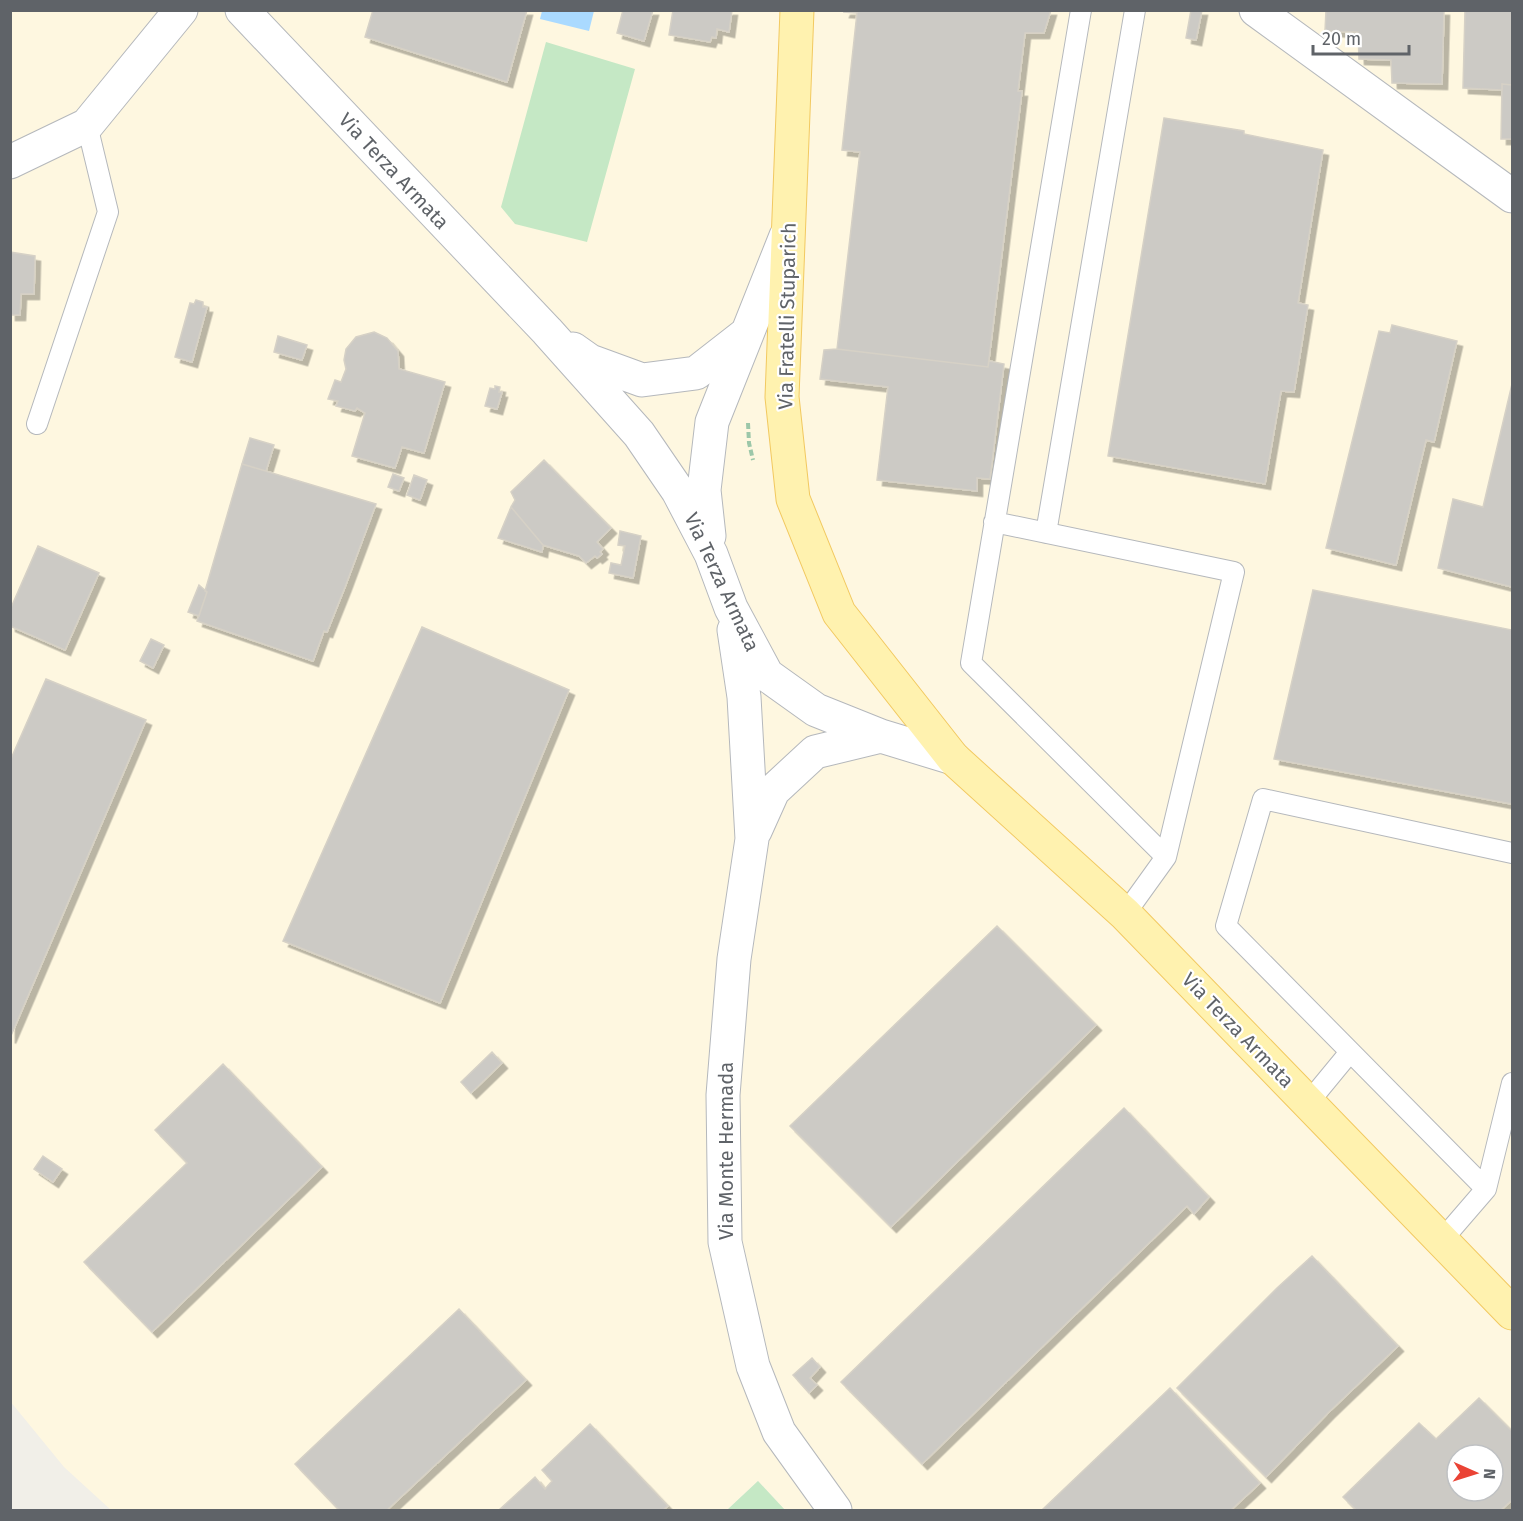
<svg xmlns="http://www.w3.org/2000/svg" width="1523" height="1521" viewBox="0 0 1523 1521" font-family="'Fira Sans',sans-serif">
<style>
.commercial{fill:#fef7e0;fill-rule:evenodd}
.green{fill:#c5e8c5}
.water{fill:#aadaff}
.building{fill:#cccac5;stroke:#d6d1c6;stroke-width:1.5;fill-rule:evenodd;filter:url(#shadow)}
.lines{fill:none;stroke-linecap:round;stroke-linejoin:round}
.lane-casing{stroke:#b5b8bc;stroke-width:22}
.street-casing{stroke:#b5b8bc;stroke-width:35}
.primary-casing{stroke:#f2c960;stroke-width:35}
.path{stroke:#9cc7a9;stroke-width:4;stroke-dasharray:6 3;stroke-linecap:butt}
.lane{stroke:#fff;stroke-width:20}
.street{stroke:#fff;stroke-width:33}
.primary{stroke:#fff2af;stroke-width:33}
.labels{text-anchor:middle;stroke-width:4.5;stroke-linejoin:round;paint-order:stroke}
.street-label{font-size:20px;fill:#5f6368;stroke:#fff}
</style>
<defs>
<filter id="shadow"><feDropShadow dx="5.5" dy="5.5" stdDeviation="0" flood-color="#0004"/></filter>
</defs>
<rect width="100%" height="100%" fill="#f1efe8"/>
<path class="commercial" d="M10,11H1512V1510H785L758,1481L727,1510H111L64,1467L10,1401ZM1457,1455H1493V1491H1457Z"/>
<path class="green" d="M546,42L635,69L587,242L515,224L501,207Z
M758,1481L785,1510H727Z"/>
<path class="water" d="M542,11V10L594,11L589,31L540,19Z"/>
<path class="building" d="M373,10H527L507,82L365,37Z
M623,10H653L644,41L617,33Z
M673,10H732L729,32L717,29L716,38L712,37L710,42L669,35Z
M845,10H1051L1044,33H1025L1018,91H1022L988,367L837,349L860,152L842,150L857,13L844,12Z
M1191,10H1202L1196,40L1186,38Z
M1326,10H1444L1442,84L1392,83L1391,60L1359,59L1358,32L1325,31Z
M1465,10H1512V85L1502,84V90L1463,88Z
M1502,84L1512,85V139H1501Z
M1164,118L1244,131V134L1323,150L1298,303L1308,305L1294,392L1281,391L1265,484L1108,456Z
M10,252L35,256L34,294H21L20,315H10Z
M196,300L203,302V307H207L192,362L175,357L190,303L194,304Z
M1392,325L1457,341L1434,442L1426,440L1396,565L1326,548L1379,331L1390,333Z
M374,332L387,338L398,351L399,369L445,382L424,453L402,447L395,468L352,456L365,413L357,408L355,411L336,406L338,401L328,399L335,380L341,382L346,369L344,360L346,349L356,337Z
M278,336L307,345L302,360L274,352Z
M837,349L988,367L989,361L1004,364L990,479L977,478V491L877,480L888,387L820,379L824,350Z
M1512,384V587L1438,568L1453,499L1483,507Z
M495,386L500,387L499,392H502L497,409L485,406L490,388L495,389Z
M250,438L274,445L266,471L242,464Z
M544,460L611,528L597,542L603,549L600,552L602,554L597,558L595,556L586,563L579,556L543,545L511,507L515,500L511,492Z
M242,464L376,504L345,587L327,632L324,631L313,661L197,621L207,592L205,591Z
M393,474L404,478L399,491L388,487Z
M414,475L427,480L420,500L407,495Z
M511,507L543,545L542,552L498,538Z
M620,531L641,536L633,578L609,573L611,563L621,565L625,546L618,545Z
M38,546L99,573L65,650L10,626V610Z
M199,585L207,592L199,616L188,612Z
M1313,590L1512,630V804L1274,759Z
M422,627L569,690L440,1003L283,941Z
M151,639L164,645L153,668L140,661Z
M46,679L146,720L10,1038V761Z
M997,926L1096,1025L891,1227L790,1126Z
M492,1052L502,1063L471,1093L461,1082Z
M223,1064L322,1167L152,1332L84,1262L187,1163L155,1130Z
M1124,1108L1209,1197L1194,1214L1187,1206L922,1464L841,1382Z
M43,1156L62,1169L53,1182L34,1169Z
M1312,1256L1398,1346L1329,1412L1266,1477L1177,1388L1277,1288Z
M459,1309L526,1380L387,1510H339L295,1464Z
M812,1358L820,1367L810,1378L817,1385L809,1393L793,1375Z
M1170,1388L1260,1483L1231,1510H1042Z
M1479,1398L1512,1431V1500L1501,1510H1356L1343,1497L1419,1423L1436,1439ZM1457,1455H1493V1491H1457Z
M590,1424L668,1506L663,1510H499L535,1477L545,1489L552,1481L542,1470Z"/>
<g class="lines">
<defs>
<path id="lane" d="M1081,10L971,663L1166,857
M37,424L108,212L87,125
M994,522L1234,572L1166,857L1125,914
M1046,533L1135,10
M1308,1103L1350,1052
M1486,1189L1226,926L1263,799L1512,853
M1442,1240L1486,1189L1512,1083"/>
<path id="street" d="M242,10L547,331L639,434L678,491L711,554L731,608L767,675L816,710L881,736L953,758
M1256,10L1512,196
M10,162L87,125L181,10
M573,349L590,361L642,380L696,373L746,334
M709,536L704,490L712,422L786,236
M734,630L744,697L752,839L734,959L723,1095L725,1242L753,1366L779,1432L835,1510
M755,831L773,791L815,752L881,736"/>
<path id="primary" d="M797,10L782,397L793,499L839,613L953,758L1125,914L1512,1313"/>
</defs>
<use href="#lane" class="lane-casing"/>
<use href="#street" class="street-casing"/>
<use href="#primary" class="primary-casing"/>
<path class="path" d="M748,423L749,443L753,460"/>
<use href="#lane" class="lane"/>
<use href="#street" class="street"/>
<use href="#primary" class="primary"/>
</g>
<g class="labels">
<g class="street-label">
<text transform="translate(394 171) rotate(47)" y="7">Via Terza Armata</text>
<text transform="translate(787 316) rotate(-89)" y="7">Via Fratelli Stuparich</text>
<text transform="translate(722 582) rotate(65)" y="7">Via Terza Armata</text>
<text transform="translate(1238 1030) rotate(46)" y="7">Via Terza Armata</text>
<text transform="translate(726 1151) rotate(-90)" y="7">Via Monte Hermada</text>
</g>
</g>
<rect width="1523" height="1521" fill="none" stroke="#5f6368" stroke-width="24"/>
<g transform="translate(1475 1473) rotate(93)"><circle r="28" fill="#ffffff" stroke="#bfc1c3" stroke-width="1.5"/>
<path d="M0-4.5L10 22L0 15L-10 22Z" fill="#ea4335"/>
<text y="-9" font-size="16" font-weight="bold" text-anchor="middle" fill="#5f6368">N</text>
</g>
<path d="M1313 45v9h96v-9" fill="none" stroke="#5f6368" stroke-width="3"/>
<text x="1322" y="45" font-size="18" fill="#5f6368" stroke="#ffffff" stroke-width="4.5" paint-order="stroke">20 m</text>
</svg>
